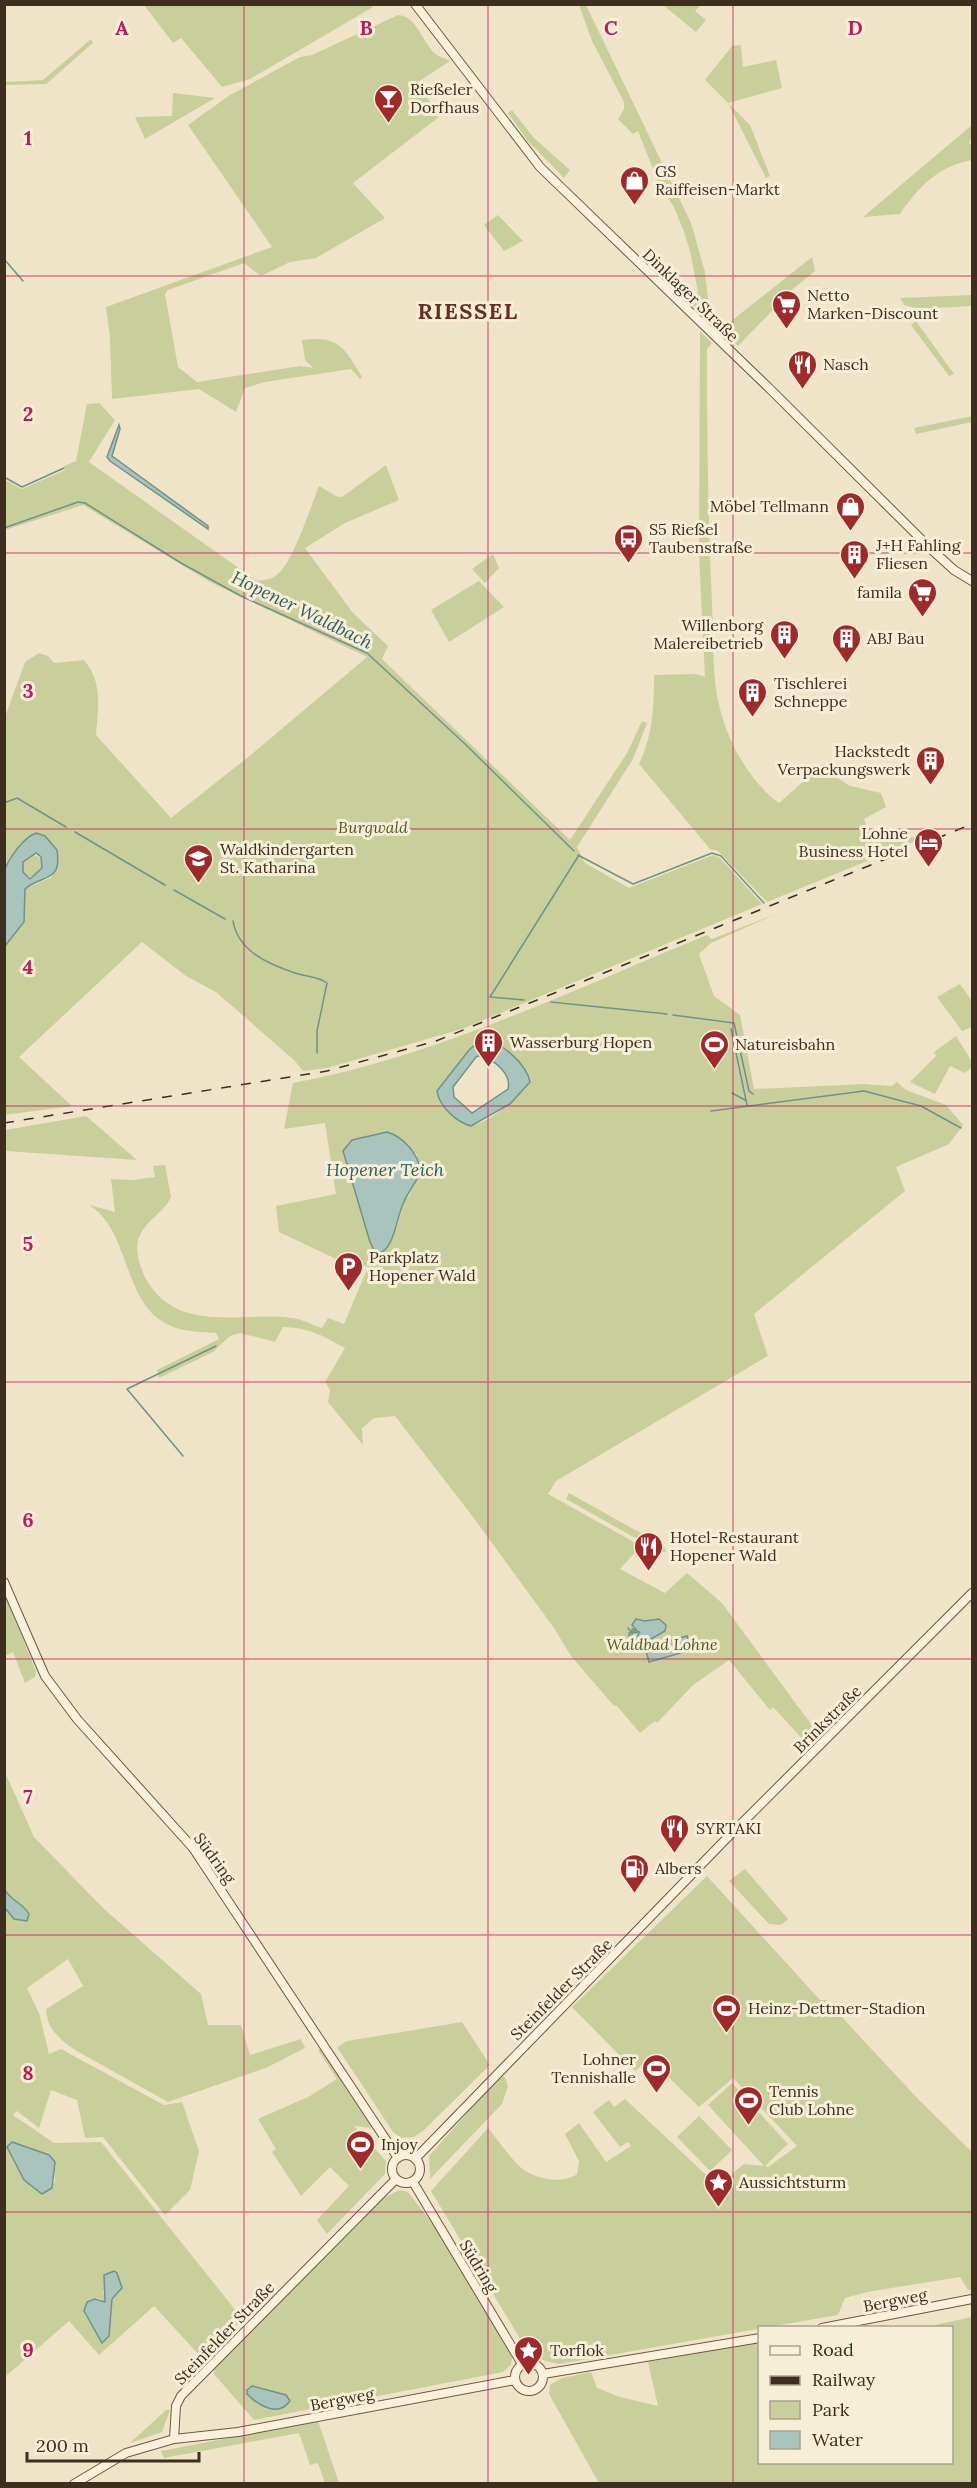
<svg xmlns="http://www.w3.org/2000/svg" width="977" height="2488" viewBox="0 0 977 2488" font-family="Lora,serif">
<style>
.green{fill:#c9cf9b;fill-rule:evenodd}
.water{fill:#a9c4bc;stroke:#6f938a;stroke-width:1.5;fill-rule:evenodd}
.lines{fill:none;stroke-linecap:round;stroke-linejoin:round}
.stream{stroke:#6f938a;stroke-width:1.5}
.secondary-casing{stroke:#6f573f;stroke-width:10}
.secondary{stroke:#faf1dc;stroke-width:8}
.rail{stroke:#3d2e20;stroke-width:1.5;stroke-dasharray:10 10;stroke-linecap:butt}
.grid{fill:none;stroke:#c2185b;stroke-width:1.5;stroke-opacity:0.55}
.labels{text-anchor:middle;stroke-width:6;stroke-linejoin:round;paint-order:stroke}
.poi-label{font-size:16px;fill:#3d2e20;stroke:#f7eed8;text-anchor:start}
.street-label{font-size:16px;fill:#3d2e20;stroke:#f7eed8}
.park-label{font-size:16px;font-style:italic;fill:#4d5a26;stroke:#f7eed8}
.water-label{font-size:18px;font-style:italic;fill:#2f5d5a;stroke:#f7eed8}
.district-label{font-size:22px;font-weight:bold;letter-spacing:1.5px;fill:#6b2e1e;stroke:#f7eed8}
.grid-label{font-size:20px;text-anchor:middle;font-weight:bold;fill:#c2185b;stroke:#f7eed8;stroke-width:6;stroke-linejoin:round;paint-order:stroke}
</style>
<rect width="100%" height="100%" fill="#f0e4c8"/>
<path class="green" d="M371,4L373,7L250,79L222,87L181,38L173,43L144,5Z
M579,5H586L691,223L705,272L709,309L720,330L812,257L815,271L793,289L738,346L689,302L698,292L690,251L684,232L673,205L661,189L638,131L633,134L618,119L624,109V102L592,41Z
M663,5H701L695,11L706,20L696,32Z
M398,15C418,16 422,44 437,55C440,57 446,59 450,61L418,82L439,117L353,183L385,218L316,258L290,262L261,276L244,263L168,290L165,294L178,367L197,382L300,366L313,368L305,360L302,340C339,335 345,348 362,377L360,379L351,369L265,382L245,388L236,412L199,389L112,399L110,338L106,307L272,247L188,125L230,95L300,57L312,55Z
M91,39L93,43L46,84L5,85V82L43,80Z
M741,45L743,67L776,60L782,88L728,103L750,125L770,176L766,178L728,103L705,80L732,46Z
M173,93L215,98L145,139L135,117L172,116Z
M512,110L534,138L570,170L564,178L527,140L508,113Z
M972,125V139L969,142L972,147V160C939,166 919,186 900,214L863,217Z
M498,215L523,241L504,251L484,225Z
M972,295V306L918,309L904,305L900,298Z
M916,321L954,374L949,376L911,325Z
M700,331L712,343L707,349C707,434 708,519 712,604C714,639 711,675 720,709C729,744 750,782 779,803L824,763L833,775L850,786L881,793L886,807L864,819L873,843L933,834L767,902L718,851L710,849L639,764C653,734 654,708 654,675L696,674L705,677L699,555Z
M99,403L115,420L89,462L257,581C266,580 273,579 279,573C295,557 310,508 319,486L336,496L342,497L386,465L399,500L345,523L305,548L353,613L388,646L382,659L570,840L627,753L642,721L647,723L633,759L577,847L585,863L629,888L713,855L720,858L762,904L462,1029L327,1068L303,1071L294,1060L216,992L186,976L142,942L19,1057L72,1106L4,1115L5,946L24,922L25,889L52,877L30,835L9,860L5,884V717L25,662L39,653L48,656L54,663L84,660C103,682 98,707 96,735L171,818L252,754L367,657L210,582L83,505L5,530V480L22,489L65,470L64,466L76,461L87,404Z
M972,416V422L916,434L914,428Z
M493,554L499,568L485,583L472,569Z
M479,581L504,607L449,642L431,610Z
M21 866a11 11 0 1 1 22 0a11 11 0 1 1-22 0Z
M776,914L711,943L699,954L714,996L740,1015L754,1089L864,1084L892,1086L897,1082L906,1090L946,1105L963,1125L949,1144L896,1167L905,1191L754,1314L768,1356L556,1481L548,1494L641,1546L620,1569L665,1593L687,1573L722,1603L819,1735L808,1745L773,1707L770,1710L729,1660L693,1685L657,1723L655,1721L640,1733L616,1705L614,1706L571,1656L554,1628L473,1517L395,1416L374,1418L362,1428L363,1445L328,1402L330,1390L325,1382L345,1348C324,1336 307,1327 283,1327L275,1342L240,1333L230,1336L213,1352L159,1378L157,1370L219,1339L216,1333C202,1332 187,1332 174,1327C121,1309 133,1232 89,1205L115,1212L111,1179L133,1180L155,1177L153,1166L165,1165L171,1197C163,1214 144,1221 138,1240C135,1253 140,1267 146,1279C178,1335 240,1311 292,1318C302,1319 312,1325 322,1328L328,1318L344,1324L368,1267L353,1261L351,1266L279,1232L276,1206L336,1194L325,1123L284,1129L293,1083C438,1056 572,990 707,935L712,939ZM481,1040C503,1038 520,1066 530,1082C518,1096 484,1131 464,1124C455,1121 449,1110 441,1105ZM394,1134L417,1155L410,1195L404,1200L398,1224L386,1248L379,1253L374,1250L358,1199Z
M960,984L972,1001V1027L962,1031L937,997Z
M956,1036L972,1062V1067L965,1073L950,1066L935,1094L910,1082L936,1056L934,1052Z
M86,1116L137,1160L5,1151V1130Z
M569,1493L664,1546L666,1552H660L566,1499Z
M5,1595L36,1671L35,1677L25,1683L13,1652L5,1656Z
M4,1770L34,1837L103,1908L201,1994L208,2025H241L250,2055L301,2039L305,2048L268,2067L168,2102L75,2050C59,2039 47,2029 46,2009L83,1986L68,1959L27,1988L39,2013L49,2054L61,2049L164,2105L182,2102L199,2151L190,2190L165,2215L103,2137L85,2138L77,2100L51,2090L39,2128L17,2111L13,2115L54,2143L101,2142L237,2312L239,2323L202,2358L154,2306L99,2355L69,2321L5,2377ZM12,2142C38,2158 55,2142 55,2182L42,2194C25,2181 15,2168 7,2147ZM103,2290L120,2292L112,2299L109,2336L85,2316L88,2302L98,2298L105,2302Z
M745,1869L788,1919L781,1925L769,1924L729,1881Z
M707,1876L820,2000H826L918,2099L972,2152V2290H968L960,2277L867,2292L845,2298L838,2315L559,2364L545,2361L528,2352L431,2191L488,2128C499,2141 508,2155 519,2166C533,2179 562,2185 577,2174L579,2161L565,2134L579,2123L606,2162L631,2146L628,2142L620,2147L593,2112L609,2100L614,2107L625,2099L718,2186L744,2164L764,2166L708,2105L732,2083L788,2144L765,2166L768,2167L797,2146L733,2078L699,2107L655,2064L648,2060L635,2071L572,2007Z
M462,2022L490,2065L424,2130L414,2137L401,2138L393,2132L337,2047L347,2041Z
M321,2049L372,2128L354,2126L386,2161L385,2174L327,2234L317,2220L349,2186L330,2167L301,2196L272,2152L276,2149L258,2119L310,2096L337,2079L318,2050Z
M500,2076L505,2077L508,2086L502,2104L430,2179L429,2156Z
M699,2116L732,2150L710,2171L677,2137Z
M399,2190L408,2192L435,2227L512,2357L511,2365L503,2372L254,2420L214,2374V2366L384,2198Z
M972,2317V2483H599L549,2394L550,2385L562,2378L591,2372L597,2388L620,2397L658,2406L648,2362L759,2342L760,2462H952V2328L925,2327Z
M166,2410H170L162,2432L130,2443Z
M318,2421L339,2483H325L318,2463L310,2465L299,2433L164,2458L161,2451Z"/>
<path class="water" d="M119,425L120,429L112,456L208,526V529L110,461L107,457Z
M36,833L45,836L57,850C62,883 43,874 25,889L24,922L5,946V869C10,857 23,838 36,833ZM36,853L41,857L42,868L30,879L23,872V862Z
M481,1040C499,1038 527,1065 530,1082L510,1104L471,1126C456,1122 439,1106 437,1091L469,1050ZM481,1055C494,1060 512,1074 508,1089L472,1113L454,1097L453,1087L476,1057Z
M387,1132C404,1137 418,1154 421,1171C416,1183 407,1193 403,1204C397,1216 394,1250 379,1253L374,1250L370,1242L343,1151L352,1140Z
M636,1619L645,1621L659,1619L666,1625L665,1631L639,1646L636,1640L639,1633L632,1625Z
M687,1636L691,1650L649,1662L645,1647Z
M5,1890C11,1901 23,1903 29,1914L27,1921L14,1919L5,1908Z
M12,2142L49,2155L55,2162L52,2188L42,2194L24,2180L7,2147Z
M114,2271L117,2273L122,2288L112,2299L109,2336L102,2343L84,2311L87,2302L95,2299L105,2302L104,2275Z
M252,2386L286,2395L290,2401C278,2418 258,2405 247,2394V2390Z"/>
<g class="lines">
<path class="stream" d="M4,259L23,281
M4,477L22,487L64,468
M4,528L78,502L85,503L181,563L241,596L367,653L465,744L574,851
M4,803L17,798L66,827
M75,832L165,885
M578,855L633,884L712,853L721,856L764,903
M174,890L225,919
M233,921C238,951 268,964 295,973C307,977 317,976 327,983L317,1031V1053
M524,1000L490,997L579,855
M551,1002L667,1014
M673,1015L734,1023L749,1091L753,1094
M731,1029L747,1105
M732,1093L745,1100
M711,1111L864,1091L921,1106L961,1128
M183,1456L127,1389L216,1346
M628,1628L631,1632L632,1633L636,1630L632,1629V1635L629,1637V1633H630L640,1632"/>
<defs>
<path id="secondary" d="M415,4L540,167L770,389L932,550L954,570L972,581
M4,1582L45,1676L77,1719L193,1848L398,2158
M392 2169a14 14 0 1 1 28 0a14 14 0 1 1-28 0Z
M415,2159L727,1838L972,1593
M413,2182L522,2364
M822,2328L972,2299
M515 2377a14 14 0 1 1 28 0a14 14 0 1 1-28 0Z
M543,2374L760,2338
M174,2439L176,2406L181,2396L396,2179
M74,2484L126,2453L174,2439L238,2432L515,2380"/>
</defs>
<use href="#secondary" class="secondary-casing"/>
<use href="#secondary" class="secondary"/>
<path class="rail" d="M4,1123L327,1071L436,1041L972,824"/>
</g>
<path class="grid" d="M244,4V2484M488,4V2484M733,4V2484M4,276H972M4,553H972M4,829H972M4,1106H972M4,1382H972M4,1659H972M4,1935H972M4,2212H972"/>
<defs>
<symbol id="bar-pin" viewBox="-11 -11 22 30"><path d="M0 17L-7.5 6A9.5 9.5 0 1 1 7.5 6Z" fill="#9e2a2b" stroke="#f7eed8"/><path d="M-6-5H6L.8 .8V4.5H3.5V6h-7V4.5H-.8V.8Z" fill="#fff"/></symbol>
<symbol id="shop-pin" viewBox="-11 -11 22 30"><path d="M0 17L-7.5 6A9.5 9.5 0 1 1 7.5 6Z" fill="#9e2a2b" stroke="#f7eed8"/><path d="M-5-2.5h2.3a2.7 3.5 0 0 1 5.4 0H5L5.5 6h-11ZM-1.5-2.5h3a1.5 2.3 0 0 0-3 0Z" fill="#fff"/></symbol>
<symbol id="supermarket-pin" viewBox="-11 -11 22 30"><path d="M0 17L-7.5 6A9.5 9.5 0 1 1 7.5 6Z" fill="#9e2a2b" stroke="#f7eed8"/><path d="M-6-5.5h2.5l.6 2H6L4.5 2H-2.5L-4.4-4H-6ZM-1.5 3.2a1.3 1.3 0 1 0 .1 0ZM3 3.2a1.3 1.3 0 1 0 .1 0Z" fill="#fff"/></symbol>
<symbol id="restaurant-pin" viewBox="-11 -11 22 30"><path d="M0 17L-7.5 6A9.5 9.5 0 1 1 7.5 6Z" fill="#9e2a2b" stroke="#f7eed8"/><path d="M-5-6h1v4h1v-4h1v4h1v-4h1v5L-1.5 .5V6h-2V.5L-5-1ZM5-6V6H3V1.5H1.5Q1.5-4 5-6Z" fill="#fff"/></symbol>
<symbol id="bus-pin" viewBox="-11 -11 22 30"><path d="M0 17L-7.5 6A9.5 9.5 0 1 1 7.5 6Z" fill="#9e2a2b" stroke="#f7eed8"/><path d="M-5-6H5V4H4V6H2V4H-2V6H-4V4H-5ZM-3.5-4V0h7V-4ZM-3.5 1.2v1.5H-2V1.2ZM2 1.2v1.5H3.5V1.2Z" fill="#fff"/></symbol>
<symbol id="building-pin" viewBox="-11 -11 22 30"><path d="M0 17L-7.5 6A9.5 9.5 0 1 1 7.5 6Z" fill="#9e2a2b" stroke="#f7eed8"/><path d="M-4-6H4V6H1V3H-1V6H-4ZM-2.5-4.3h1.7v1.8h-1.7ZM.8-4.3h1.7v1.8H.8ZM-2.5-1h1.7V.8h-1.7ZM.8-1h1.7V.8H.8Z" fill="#fff"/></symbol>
<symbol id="hotel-pin" viewBox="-11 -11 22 30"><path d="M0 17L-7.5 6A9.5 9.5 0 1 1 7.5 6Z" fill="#9e2a2b" stroke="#f7eed8"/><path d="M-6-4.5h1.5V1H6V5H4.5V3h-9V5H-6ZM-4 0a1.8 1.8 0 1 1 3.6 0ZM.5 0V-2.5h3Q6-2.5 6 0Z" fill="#fff"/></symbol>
<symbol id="school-pin" viewBox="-11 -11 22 30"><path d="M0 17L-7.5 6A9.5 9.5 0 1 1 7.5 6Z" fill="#9e2a2b" stroke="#f7eed8"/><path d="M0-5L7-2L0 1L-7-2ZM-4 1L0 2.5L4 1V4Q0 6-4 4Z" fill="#fff"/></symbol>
<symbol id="stadium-pin" viewBox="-11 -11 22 30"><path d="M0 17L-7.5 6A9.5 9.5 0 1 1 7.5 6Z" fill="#9e2a2b" stroke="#f7eed8"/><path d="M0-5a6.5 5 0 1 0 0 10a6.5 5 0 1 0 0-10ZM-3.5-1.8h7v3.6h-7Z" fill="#fff"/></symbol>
<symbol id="parking-pin" viewBox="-11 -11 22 30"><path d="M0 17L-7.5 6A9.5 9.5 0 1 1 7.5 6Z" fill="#9e2a2b" stroke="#f7eed8"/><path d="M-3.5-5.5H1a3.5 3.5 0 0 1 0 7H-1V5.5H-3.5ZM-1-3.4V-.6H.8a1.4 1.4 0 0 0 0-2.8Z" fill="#fff"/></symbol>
<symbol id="fuel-pin" viewBox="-11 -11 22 30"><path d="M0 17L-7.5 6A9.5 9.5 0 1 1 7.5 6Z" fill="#9e2a2b" stroke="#f7eed8"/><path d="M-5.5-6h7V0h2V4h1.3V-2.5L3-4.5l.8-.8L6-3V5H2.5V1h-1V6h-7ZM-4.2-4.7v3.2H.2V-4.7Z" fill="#fff"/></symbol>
<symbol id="sight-pin" viewBox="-11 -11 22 30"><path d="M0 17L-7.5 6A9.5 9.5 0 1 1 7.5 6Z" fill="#9e2a2b" stroke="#f7eed8"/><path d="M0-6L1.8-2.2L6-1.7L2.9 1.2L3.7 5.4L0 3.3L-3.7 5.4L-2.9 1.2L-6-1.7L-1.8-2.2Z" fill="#fff"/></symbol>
</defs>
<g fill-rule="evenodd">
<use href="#bar-pin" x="372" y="82" width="33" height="45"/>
<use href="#shop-pin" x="618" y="164" width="33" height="45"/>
<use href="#supermarket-pin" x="770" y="288" width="33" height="45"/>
<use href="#restaurant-pin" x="786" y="348" width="33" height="45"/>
<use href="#shop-pin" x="834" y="490" width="33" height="45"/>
<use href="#bus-pin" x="612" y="522" width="33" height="45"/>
<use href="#building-pin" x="838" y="538" width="33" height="45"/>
<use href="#supermarket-pin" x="906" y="576" width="33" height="45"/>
<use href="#building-pin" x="768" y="618" width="33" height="45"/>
<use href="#building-pin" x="830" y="622" width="33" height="45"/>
<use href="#building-pin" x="736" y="676" width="33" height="45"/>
<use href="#building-pin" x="914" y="744" width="33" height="45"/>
<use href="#hotel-pin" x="912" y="826" width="33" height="45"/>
<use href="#school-pin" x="182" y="842" width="33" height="45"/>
<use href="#building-pin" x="472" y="1026" width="33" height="45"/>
<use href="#stadium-pin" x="698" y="1028" width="33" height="45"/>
<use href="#parking-pin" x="332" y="1250" width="33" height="45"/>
<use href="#restaurant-pin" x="632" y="1530" width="33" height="45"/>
<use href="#restaurant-pin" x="658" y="1812" width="33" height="45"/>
<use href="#fuel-pin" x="618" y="1852" width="33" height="45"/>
<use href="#stadium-pin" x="710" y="1992" width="33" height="45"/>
<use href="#stadium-pin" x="640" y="2052" width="33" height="45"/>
<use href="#stadium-pin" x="732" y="2084" width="33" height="45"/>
<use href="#stadium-pin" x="344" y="2128" width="33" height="45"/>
<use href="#sight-pin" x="702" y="2166" width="33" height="45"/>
<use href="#sight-pin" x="512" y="2334" width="33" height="45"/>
</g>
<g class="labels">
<g class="poi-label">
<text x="410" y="95">Rießeler<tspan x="410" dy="18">Dorfhaus</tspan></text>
<text x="655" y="177">GS<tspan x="655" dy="18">Raiffeisen-Markt</tspan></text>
<text x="807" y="301">Netto<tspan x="807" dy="18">Marken-Discount</tspan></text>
<text x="823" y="370">Nasch</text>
<text x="829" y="512" text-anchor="end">Möbel Tellmann</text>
<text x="649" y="535">S5 Rießel<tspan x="649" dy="18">Taubenstraße</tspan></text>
<text x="876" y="551">J+H Fahling<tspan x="876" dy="18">Fliesen</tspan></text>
<text x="902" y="598" text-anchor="end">famila</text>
<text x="763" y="631" text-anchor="end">Willenborg<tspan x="763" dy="18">Malereibetrieb</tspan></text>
<text x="867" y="644">ABJ Bau</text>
<text x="774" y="689">Tischlerei<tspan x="774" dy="18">Schneppe</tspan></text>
<text x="910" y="757" text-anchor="end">Hackstedt<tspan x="910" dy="18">Verpackungswerk</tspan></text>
<text x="908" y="839" text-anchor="end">Lohne<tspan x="908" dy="18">Business Hotel</tspan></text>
<text x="220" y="855">Waldkindergarten<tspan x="220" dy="18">St. Katharina</tspan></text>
<text x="510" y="1048">Wasserburg Hopen</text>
<text x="735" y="1050">Natureisbahn</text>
<text x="369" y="1263">Parkplatz<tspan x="369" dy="18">Hopener Wald</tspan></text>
<text x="670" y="1543">Hotel-Restaurant<tspan x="670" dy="18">Hopener Wald</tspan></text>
<text x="696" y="1834">SYRTAKI</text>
<text x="655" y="1874">Albers</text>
<text x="748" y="2014">Heinz-Dettmer-Stadion</text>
<text x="636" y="2065" text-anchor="end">Lohner<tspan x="636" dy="18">Tennishalle</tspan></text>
<text x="769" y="2097">Tennis<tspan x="769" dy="18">Club Lohne</tspan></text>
<text x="381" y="2150">Injoy</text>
<text x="739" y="2188">Aussichtsturm</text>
<text x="550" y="2356">Torflok</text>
</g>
<g class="street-label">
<text transform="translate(691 295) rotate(44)" y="6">Dinklager Straße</text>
<text transform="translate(827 1719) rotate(-45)" y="6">Brinkstraße</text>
<text transform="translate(215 1858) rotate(54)" y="6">Südring</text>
<text transform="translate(561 1989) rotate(-45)" y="6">Steinfelder Straße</text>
<text transform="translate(479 2266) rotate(59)" y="6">Südring</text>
<text transform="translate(895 2300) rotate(-11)" y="6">Bergweg</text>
<text transform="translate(224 2333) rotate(-46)" y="6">Steinfelder Straße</text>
<text transform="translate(342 2399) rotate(-11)" y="6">Bergweg</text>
</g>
<g class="park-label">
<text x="373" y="833">Burgwald</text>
<text x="662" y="1650">Waldbad Lohne</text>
</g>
<g class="water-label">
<text transform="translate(302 610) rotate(26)" y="6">Hopener Waldbach</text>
<text x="385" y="1176">Hopener Teich</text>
</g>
<g class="district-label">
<text x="468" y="319">RIESSEL</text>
</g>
</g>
<g class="grid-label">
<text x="122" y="35">A</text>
<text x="366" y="35">B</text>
<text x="611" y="35">C</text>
<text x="855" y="35">D</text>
<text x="28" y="145">1</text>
<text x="28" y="421">2</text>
<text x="28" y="698">3</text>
<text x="28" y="974">4</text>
<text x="28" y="1251">5</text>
<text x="28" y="1527">6</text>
<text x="28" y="1804">7</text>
<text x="28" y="2080">8</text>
<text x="28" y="2357">9</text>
</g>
<rect width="977" height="2488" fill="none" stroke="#3d2e20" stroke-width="12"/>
<rect x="758" y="2326" width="195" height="138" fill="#f7eed8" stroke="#ada18e" stroke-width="1.5"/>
<rect x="770" y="2346" width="30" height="9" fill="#faf1dc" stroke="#ada18e" stroke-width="1.5"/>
<text x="812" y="2356" font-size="18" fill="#3d2e20">Road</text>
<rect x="770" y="2376" width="30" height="9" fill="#3d2e20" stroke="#ada18e" stroke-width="1.5"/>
<text x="812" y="2386" font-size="18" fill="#3d2e20">Railway</text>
<rect x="770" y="2401" width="30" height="18" fill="#c9cf9b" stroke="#ada18e" stroke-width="1.5"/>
<text x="812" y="2416" font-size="18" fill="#3d2e20">Park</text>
<rect x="770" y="2431" width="30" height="18" fill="#a9c4bc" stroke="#ada18e" stroke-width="1.5"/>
<text x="812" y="2446" font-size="18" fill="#3d2e20">Water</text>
<path d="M27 2452v9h172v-9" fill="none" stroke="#3d2e20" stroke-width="3"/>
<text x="36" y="2452" font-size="18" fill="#3d2e20" stroke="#f7eed8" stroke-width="4.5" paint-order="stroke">200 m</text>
</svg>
